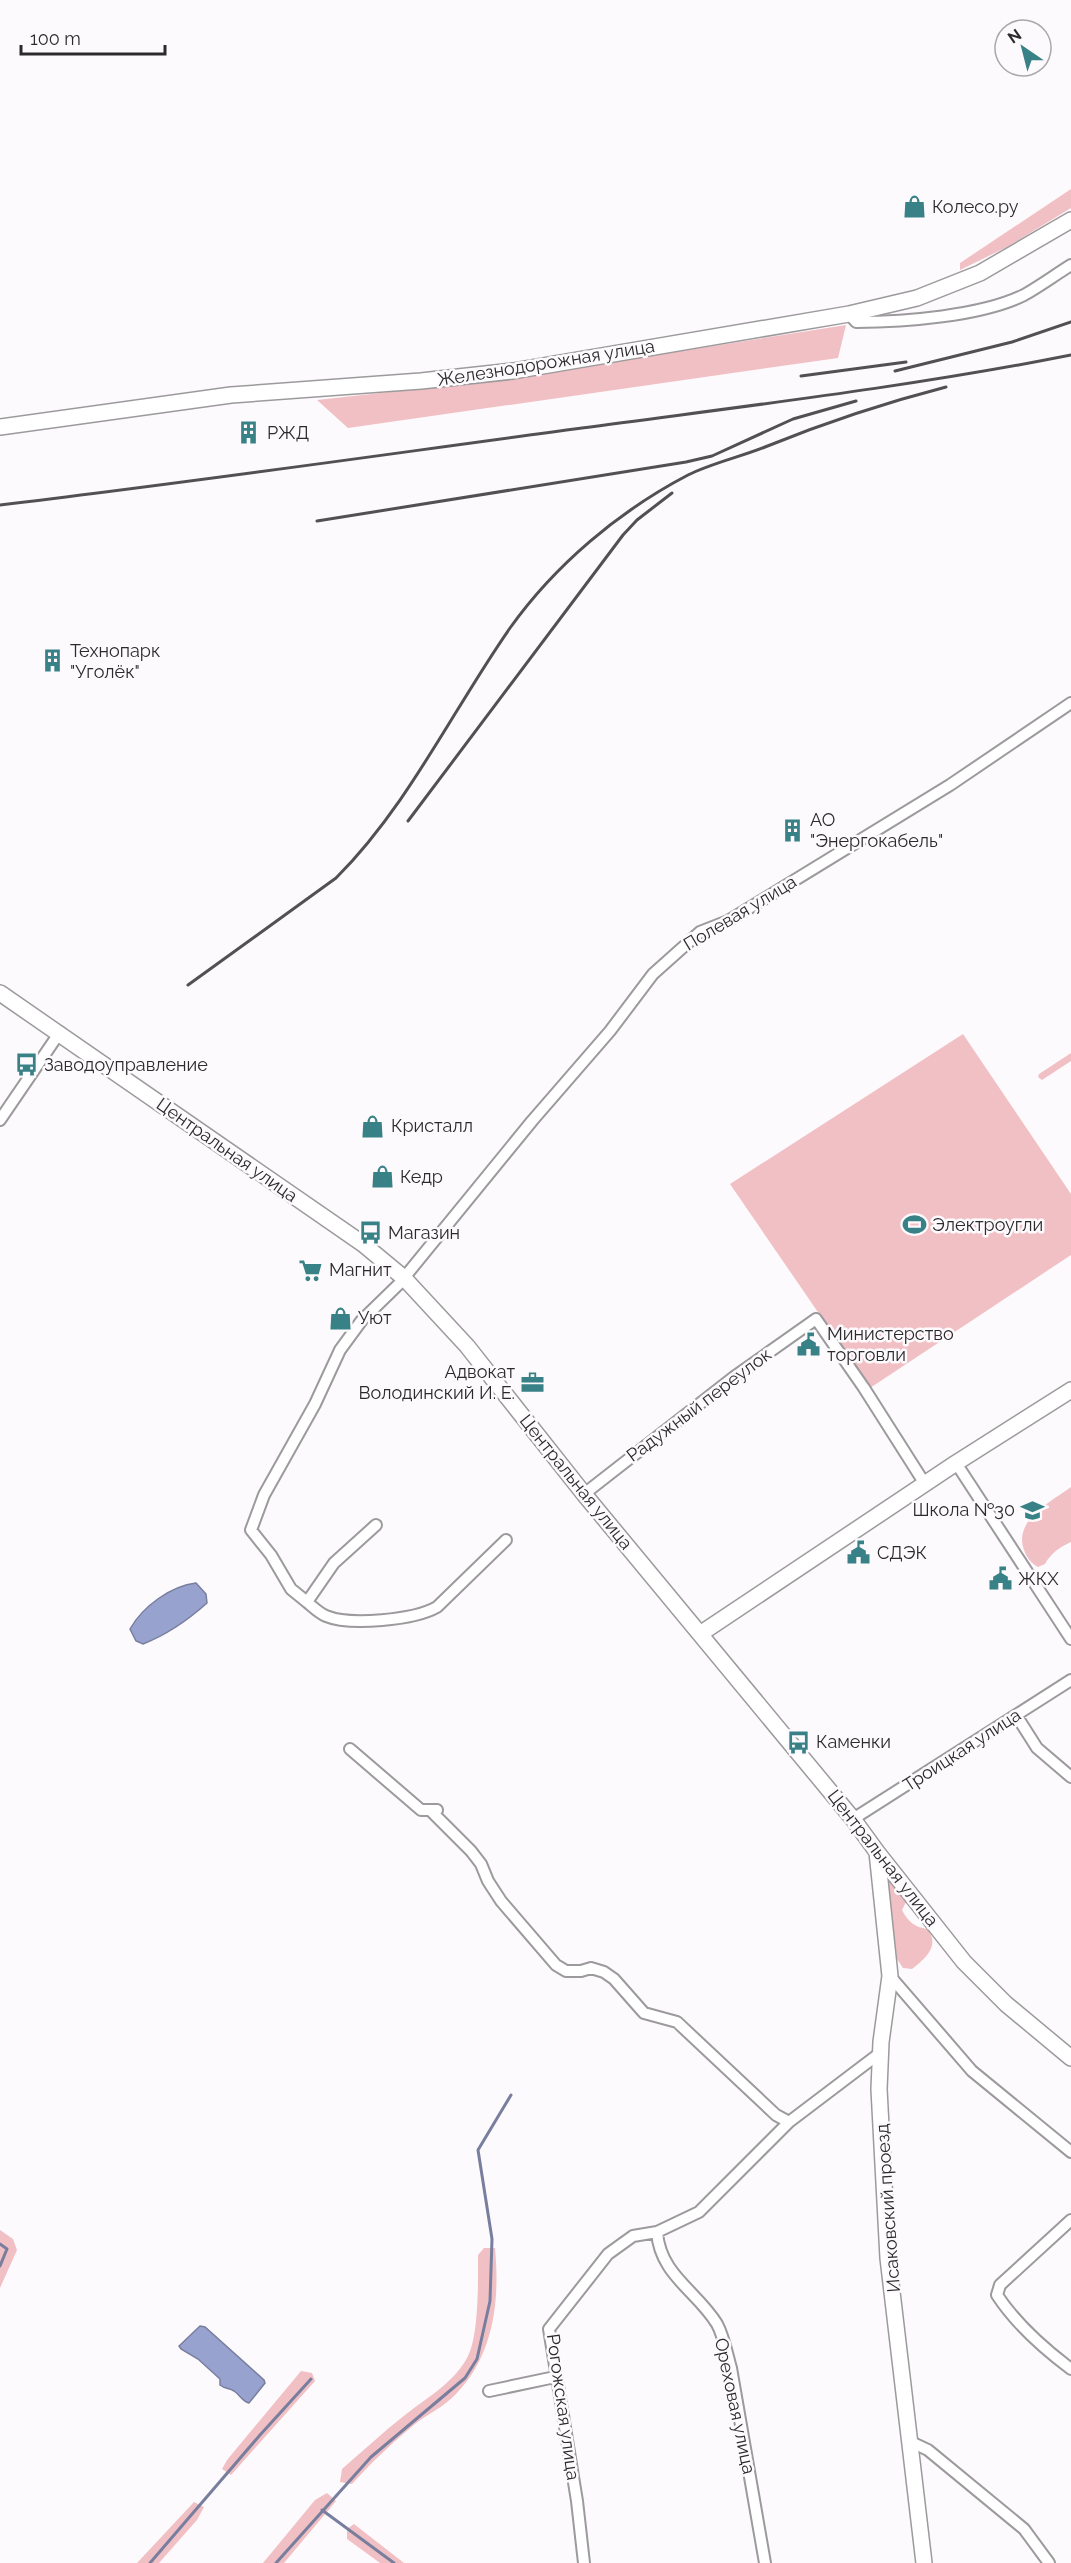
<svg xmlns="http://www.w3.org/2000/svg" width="1071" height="2563" viewBox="0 0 1071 2563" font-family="Raleway,sans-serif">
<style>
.green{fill:#f1c0c4}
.water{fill:#98a2cf;stroke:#787e9e;stroke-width:1.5}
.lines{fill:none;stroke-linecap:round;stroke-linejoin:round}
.stream{stroke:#787e9e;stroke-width:3}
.street-casing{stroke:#9c9a9d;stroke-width:14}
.secondary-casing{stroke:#9c9a9d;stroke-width:18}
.street{stroke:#fff;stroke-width:10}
.secondary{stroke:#fff;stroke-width:15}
.rail{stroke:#525152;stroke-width:3}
.labels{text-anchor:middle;stroke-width:5;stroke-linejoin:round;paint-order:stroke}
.poi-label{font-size:18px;fill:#2c2b2c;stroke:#fdfafd;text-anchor:start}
.street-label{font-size:18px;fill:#2c2b2c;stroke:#fdfafd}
</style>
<rect width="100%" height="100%" fill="#fdfafd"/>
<path class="green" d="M1071,189V208L1007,247L960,270V263Z
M846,325L838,358L348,428L317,400L498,380Z
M963,1034L1071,1194V1255L870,1388L730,1184Z
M1071,1053V1061L1042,1080L1038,1077L1039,1074Z
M1071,1487V1542C1060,1547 1051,1553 1045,1564L1038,1567C1031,1563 1027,1558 1024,1550C1013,1520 1051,1502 1071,1487Z
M890,1877L907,1900L902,1910C908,1922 915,1927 927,1929C941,1945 925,1959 912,1969L903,1968L897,1959L887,1879Z
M0,2230L13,2239L17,2250L0,2288Z
M484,2248H495C500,2300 494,2355 456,2394C445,2406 428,2414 415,2424C392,2443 372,2462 352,2484L340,2482L342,2469C363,2451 383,2432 405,2415C428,2397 455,2382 468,2356C479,2334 478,2281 478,2255Z
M301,2371L312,2373L315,2381L231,2475L222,2469L227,2460Z
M327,2493L336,2501L284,2563H263L315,2500Z
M194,2502L204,2507L197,2520L159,2563H137Z
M354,2524L404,2563H380L347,2539V2529Z"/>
<path class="water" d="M196,1583L206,1594L207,1603C188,1620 166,1635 143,1644L136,1641L130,1629C143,1606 171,1586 196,1583Z
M200,2326L205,2327L264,2380L265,2383L249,2403C242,2401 240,2395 234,2391C229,2388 225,2389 220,2385V2379L198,2359L181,2349L179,2346Z"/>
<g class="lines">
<path class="stream" d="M0,2244L7,2249L0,2266
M322,2510L394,2563
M150,2563L260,2435L311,2379
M276,2563L371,2457L465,2378L477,2359L490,2301L492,2239L478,2150L511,2095"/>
<defs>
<path id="street" d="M849,314L856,322C904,322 982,316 1024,295C1040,286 1055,275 1071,265
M0,1120L60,1032
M956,1463L1071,1639
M584,1494L734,1377L816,1319L864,1388L925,1484
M376,1525L334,1563L307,1602L291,1589L271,1555L251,1530L264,1495L315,1404L340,1350L362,1320L399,1284L532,1121L610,1031L653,974L700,932L728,921L950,785L1071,703
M307,1602C313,1607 319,1613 326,1616C350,1626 414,1620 437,1607L506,1540
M1016,1715L1037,1748L1071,1777
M350,1749L421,1810H437
M437,1810L432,1812L471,1851L481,1864L488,1881L501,1901L556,1965L566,1971H581L591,1968L604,1972L614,1979L644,2013L677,2022L776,2115L789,2122
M853,1819L1071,1680
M890,1976L972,2071L1071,2152
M1071,2220L1000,2285L997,2295C1016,2324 1043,2348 1071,2369
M657,2232C660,2275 697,2291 717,2324C724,2337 727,2354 731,2368L765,2563
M489,2391L555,2377
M911,2442L928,2450L1024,2529L1049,2563
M584,2563L577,2501L549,2329L608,2254L633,2236L657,2232L699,2212L789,2122L880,2053"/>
<path id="secondary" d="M0,427L231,395L421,381L513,371L849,314L917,298L980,273L1071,220
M0,993L363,1244L404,1278L467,1346L584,1494L853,1819L877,1852L964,1962L1006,2004L1071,2058
M700,1634L956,1463L1071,1390
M877,1852L890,1976L881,2042L879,2089L888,2258L924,2563"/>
</defs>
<use href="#street" class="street-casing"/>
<use href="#secondary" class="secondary-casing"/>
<use href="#street" class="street"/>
<use href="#secondary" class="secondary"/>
<path class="rail" d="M895,371L1012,342L1071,322
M801,376L906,362
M0,505C194,482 388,454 582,428C745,406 910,387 1071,355
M317,521L686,462L712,456L793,419L856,401
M408,821L623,535L637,520L672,493
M188,985L336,878C408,806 452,711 510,628C555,565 619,511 688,475C712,463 740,457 765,447C824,423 884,403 946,387"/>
</g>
<defs>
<symbol id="shop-bare" viewBox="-9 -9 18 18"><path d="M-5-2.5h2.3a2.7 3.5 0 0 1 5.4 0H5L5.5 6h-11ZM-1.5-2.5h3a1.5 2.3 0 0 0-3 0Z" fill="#388186" stroke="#fdfafd" stroke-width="2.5" paint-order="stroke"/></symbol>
<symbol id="building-bare" viewBox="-9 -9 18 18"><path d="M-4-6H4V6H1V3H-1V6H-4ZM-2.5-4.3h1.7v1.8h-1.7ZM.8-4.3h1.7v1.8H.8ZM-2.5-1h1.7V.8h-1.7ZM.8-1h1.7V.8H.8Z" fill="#388186" stroke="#fdfafd" stroke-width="2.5" paint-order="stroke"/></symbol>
<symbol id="bus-bare" viewBox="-9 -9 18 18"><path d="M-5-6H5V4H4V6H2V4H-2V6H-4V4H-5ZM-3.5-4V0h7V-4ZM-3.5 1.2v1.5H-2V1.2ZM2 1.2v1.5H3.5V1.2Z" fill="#388186" stroke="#fdfafd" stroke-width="2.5" paint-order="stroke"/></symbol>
<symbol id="stadium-bare" viewBox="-9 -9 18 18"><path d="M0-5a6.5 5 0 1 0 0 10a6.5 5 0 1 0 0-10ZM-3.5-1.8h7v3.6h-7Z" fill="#388186" stroke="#fdfafd" stroke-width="2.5" paint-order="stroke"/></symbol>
<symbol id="supermarket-bare" viewBox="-9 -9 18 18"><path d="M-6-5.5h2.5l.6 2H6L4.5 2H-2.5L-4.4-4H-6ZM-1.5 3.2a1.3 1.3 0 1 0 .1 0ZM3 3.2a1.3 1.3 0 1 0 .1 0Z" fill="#388186" stroke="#fdfafd" stroke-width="2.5" paint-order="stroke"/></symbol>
<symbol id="civic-bare" viewBox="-9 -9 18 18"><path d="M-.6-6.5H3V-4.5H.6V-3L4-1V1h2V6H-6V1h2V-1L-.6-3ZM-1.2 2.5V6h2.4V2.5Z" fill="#388186" stroke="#fdfafd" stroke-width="2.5" paint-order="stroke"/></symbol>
<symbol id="office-bare" viewBox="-9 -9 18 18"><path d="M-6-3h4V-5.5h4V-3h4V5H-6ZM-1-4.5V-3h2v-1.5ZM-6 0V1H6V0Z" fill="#388186" stroke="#fdfafd" stroke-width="2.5" paint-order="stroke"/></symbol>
<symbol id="school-bare" viewBox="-9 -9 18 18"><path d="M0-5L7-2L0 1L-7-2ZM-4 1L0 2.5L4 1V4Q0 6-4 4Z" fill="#388186" stroke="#fdfafd" stroke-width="2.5" paint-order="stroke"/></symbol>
</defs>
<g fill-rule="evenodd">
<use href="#shop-bare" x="898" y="190" width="33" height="33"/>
<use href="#building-bare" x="232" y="416" width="33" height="33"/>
<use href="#building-bare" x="36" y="644" width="33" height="33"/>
<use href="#building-bare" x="776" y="814" width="33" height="33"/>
<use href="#bus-bare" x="10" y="1048" width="33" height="33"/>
<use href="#shop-bare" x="356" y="1110" width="33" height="33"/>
<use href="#shop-bare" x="366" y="1160" width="33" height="33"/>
<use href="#stadium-bare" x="898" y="1208" width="33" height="33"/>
<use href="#bus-bare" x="354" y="1216" width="33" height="33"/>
<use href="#supermarket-bare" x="294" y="1254" width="33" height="33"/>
<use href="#shop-bare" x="324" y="1302" width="33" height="33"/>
<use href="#civic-bare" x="792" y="1328" width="33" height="33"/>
<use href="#office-bare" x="516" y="1366" width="33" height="33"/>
<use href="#school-bare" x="1016" y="1494" width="33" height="33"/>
<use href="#civic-bare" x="842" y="1536" width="33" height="33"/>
<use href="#civic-bare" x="984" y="1562" width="33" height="33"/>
<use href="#bus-bare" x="782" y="1726" width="33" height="33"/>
</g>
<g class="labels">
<g class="poi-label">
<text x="932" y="213">Колесо.ру</text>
<text x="267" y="439">РЖД</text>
<text x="70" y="657">Технопарк<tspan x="70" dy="21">"Уголёк"</tspan></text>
<text x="810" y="826">АО<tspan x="810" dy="21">"Энергокабель"</tspan></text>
<text x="44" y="1071">Заводоуправление</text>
<text x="391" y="1132">Кристалл</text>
<text x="400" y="1183">Кедр</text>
<text x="932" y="1231">Электроугли</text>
<text x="388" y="1239">Магазин</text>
<text x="329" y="1276">Магнит</text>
<text x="358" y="1324">Уют</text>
<text x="827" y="1340">Министерство<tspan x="827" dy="21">торговли</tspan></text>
<text x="515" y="1378" text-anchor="end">Адвокат<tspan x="515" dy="21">Володинский И. Е.</tspan></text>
<text x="1015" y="1516" text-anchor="end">Школа №30</text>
<text x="877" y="1559">СДЭК</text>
<text x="1018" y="1585">ЖКХ</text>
<text x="816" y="1748">Каменки</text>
</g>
<g class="street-label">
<text transform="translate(546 363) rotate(-9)" y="6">Железнодорожная улица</text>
<text transform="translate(740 913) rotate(-31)" y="6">Полевая улица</text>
<text transform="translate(227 1150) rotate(35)" y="6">Центральная улица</text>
<text transform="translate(699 1405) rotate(-37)" y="6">Радужный переулок</text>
<text transform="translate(576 1482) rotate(51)" y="6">Центральная улица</text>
<text transform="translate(962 1750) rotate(-33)" y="6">Троицкая улица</text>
<text transform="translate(883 1858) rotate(52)" y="6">Центральная улица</text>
<text transform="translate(888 2208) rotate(-94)" y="6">Исаковский проезд</text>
<text transform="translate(735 2406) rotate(78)" y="6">Ореховая улица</text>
<text transform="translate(563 2407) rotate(82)" y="6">Рогожская улица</text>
</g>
</g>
<g transform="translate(1023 48) rotate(325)"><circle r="28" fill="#fdfafd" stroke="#a9a7a9" stroke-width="1.5"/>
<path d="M0-4.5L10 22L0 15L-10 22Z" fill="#388186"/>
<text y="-9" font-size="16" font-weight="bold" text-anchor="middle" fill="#2c2b2c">N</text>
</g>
<path d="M21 45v9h144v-9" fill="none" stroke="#2c2b2c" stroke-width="3"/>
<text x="30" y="45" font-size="18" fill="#2c2b2c" stroke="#fdfafd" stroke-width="4.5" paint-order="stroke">100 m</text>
</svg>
